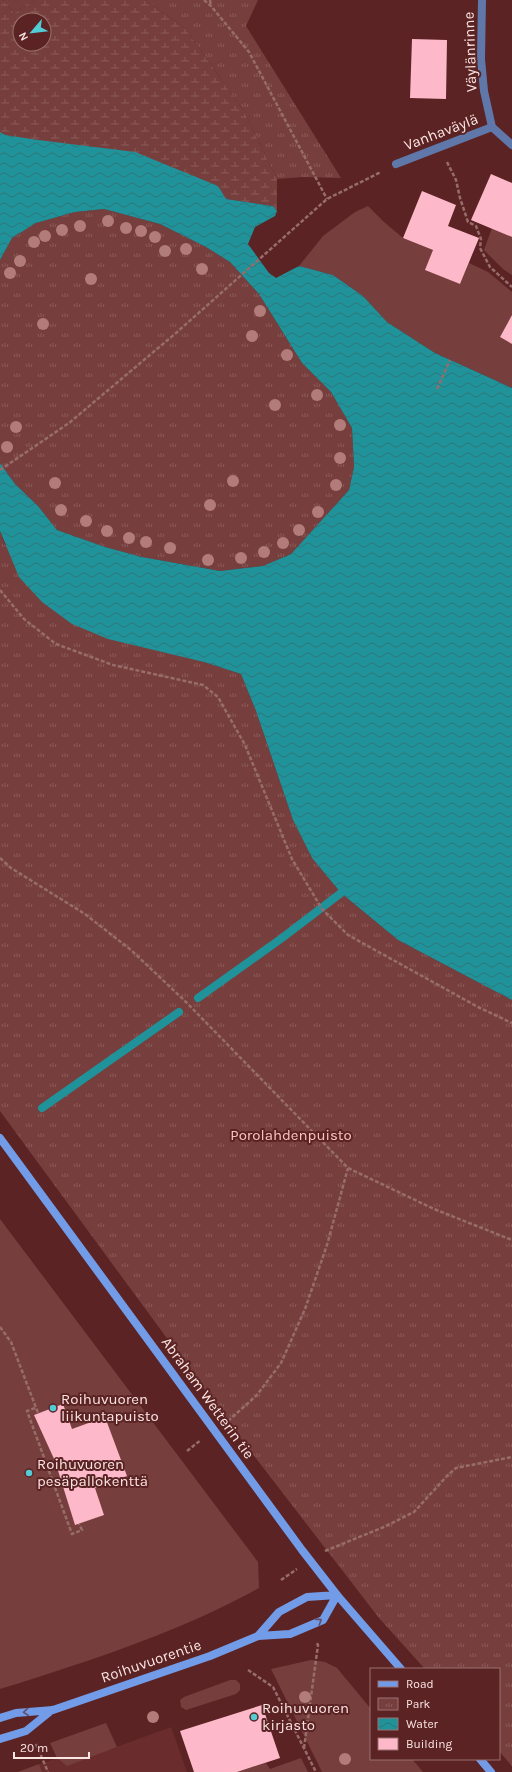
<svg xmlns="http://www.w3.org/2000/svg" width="512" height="1772" viewBox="0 0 512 1772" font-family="Karla,sans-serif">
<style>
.built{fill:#6a2c2c}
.green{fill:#763f3d}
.wetland{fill:url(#wetland-marsh);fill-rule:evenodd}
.park{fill:url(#park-tufts)}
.water{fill:url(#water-waves)}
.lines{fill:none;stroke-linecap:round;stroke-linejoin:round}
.stream{stroke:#20929a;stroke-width:8}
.building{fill:#fdb9c9}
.path{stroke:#976c6b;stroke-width:2.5;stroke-dasharray:4 2;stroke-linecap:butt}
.street{stroke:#5f78a9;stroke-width:8}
.secondary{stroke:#739ce8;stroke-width:8}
.tree{fill:#b27c7a}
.oneway{stroke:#634d68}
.poi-dot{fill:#52ccd5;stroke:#5b2323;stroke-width:1.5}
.labels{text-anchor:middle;stroke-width:4;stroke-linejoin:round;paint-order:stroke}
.street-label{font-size:15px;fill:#fbe5e3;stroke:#5b2323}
.park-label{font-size:15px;fill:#f9c5c1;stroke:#5b2323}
.poi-label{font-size:15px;fill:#fbe5e3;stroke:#5b2323;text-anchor:start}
</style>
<defs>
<pattern id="wetland-marsh" width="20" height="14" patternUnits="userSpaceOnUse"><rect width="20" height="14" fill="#763f3d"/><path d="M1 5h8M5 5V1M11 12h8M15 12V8" fill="none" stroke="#8a5b59"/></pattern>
<pattern id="park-tufts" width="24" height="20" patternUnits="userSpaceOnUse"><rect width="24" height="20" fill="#763f3d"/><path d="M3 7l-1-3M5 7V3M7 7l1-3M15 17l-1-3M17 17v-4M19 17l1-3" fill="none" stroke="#8a5b59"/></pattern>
<pattern id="water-waves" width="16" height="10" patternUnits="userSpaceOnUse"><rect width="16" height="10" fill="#20929a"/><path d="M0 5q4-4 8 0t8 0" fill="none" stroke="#2f777c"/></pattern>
</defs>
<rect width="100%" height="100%" fill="#5b2323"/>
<path class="built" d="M171,1727L187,1772H18L57,1758L67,1765Z"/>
<path class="green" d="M368,206L384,222L403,238L433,250L426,270L460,284L469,263L488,272L512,292V315L500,337L512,344V388L435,353L387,322L363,296L333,275L299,266L323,236L355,212Z
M492,228L512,237V275L503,269L484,250Z
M0,1219L258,1562L259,1588C177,1633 89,1661 0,1689Z
M311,1660L325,1662L337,1668L371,1709V1759H412L423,1772H322L271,1669Z
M230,1680H236L240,1684V1690L236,1694L186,1710L181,1707L180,1700L184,1697Z
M106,1723L117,1747L67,1766L57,1758L50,1743Z
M301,1758L308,1772H237L266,1763L270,1769Z
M39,1764L42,1772H18Z"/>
<path class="wetland" d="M0,0H3L14,13L35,0H145L186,29L245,113L277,179V211L273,206L226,199L0,145ZM20,20H44V44H20Z"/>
<path class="park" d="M3,0H35L14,13Z
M145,0H258L246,26L341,178L303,177L277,179L245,113L186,29Z
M104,209L160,224L206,247L230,262L259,294L302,363L331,392L352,428L354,467L349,490L291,554L263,566L220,571L142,557L105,547L57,530L38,506L15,484L0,463V260L12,238L36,223L75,212Z
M0,531L5,545L204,662L241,674L256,711L293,820L312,858L341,893L398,940L512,1000V1766L499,1751V1669H425L379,1618L238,1435L0,1111Z"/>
<path class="water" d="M0,132L5,135L38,140L135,152L218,186L226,199L273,206L277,211L275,216L255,227L248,244L269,273L276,278L299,266L333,275L363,296L387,322L435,353L512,388V1000L398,940L341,893L312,858L293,820L256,711L241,674L204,662L108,639L72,624L42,602L19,577L0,531V463L15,484L38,506L57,530L105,547L142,557L220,571L263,566L291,554L349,490L354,467L352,428L331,392L302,363L259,294L230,262L206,247L160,224L104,209L75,212L36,223L12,238L0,260Z"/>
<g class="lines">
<path class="stream" d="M198,998L282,938L341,893
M42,1108L179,1012"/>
</g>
<path class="building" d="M412,39L447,40L446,99L410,98Z
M491,174L512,183V237L471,220Z
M422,191L456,205L448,226L479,238L460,284L425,270L433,250L403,238Z
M512,315V344L500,337Z
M63,1404L72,1429L105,1417L127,1476L95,1488L104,1515L75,1525L55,1461L34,1415Z
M262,1705L280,1758L237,1772H194L180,1731Z"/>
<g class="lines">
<path class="path" d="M204,0L211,6L249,52L327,199
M210,0L211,6
M447,162L456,180L460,198L468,222L476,226L481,239L480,248L490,267L512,287
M437,389L450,360
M0,470L69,423L176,333L327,199L381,172
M0,590L24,619L56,644L113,665L203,685L218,697L245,745L292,859L322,909L348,935L478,1007L512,1023
M0,858L11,868L85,914L131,950L187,1003L348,1168L434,1209L512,1240
M0,1327L11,1342L38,1413
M35,1408L27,1411L72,1534L82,1530L79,1524
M228,1421L257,1395L281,1363L305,1309L327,1245L348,1168
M187,1451L201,1440
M325,1551L384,1527L414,1512L447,1476L456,1468L512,1457
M281,1580L297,1569
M248,1670L273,1687L316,1772
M36,1744L48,1772
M304,1748L318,1645L316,1642"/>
<path class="street" d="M482,0L481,59L484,91L492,127
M492,127L512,145
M396,164L492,127"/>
<path class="secondary" d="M0,1138L302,1550L337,1595L401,1669
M258,1636L279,1612L307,1597L337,1595
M0,1718L16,1713L53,1710L210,1656L258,1636L290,1634L323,1620L337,1595
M0,1739L26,1731L52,1710
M480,1759L491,1772"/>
</g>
<g class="tree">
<circle cx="108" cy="221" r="6"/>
<circle cx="80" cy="226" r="6"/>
<circle cx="126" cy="228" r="6"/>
<circle cx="62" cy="230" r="6"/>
<circle cx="141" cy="231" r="6"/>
<circle cx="45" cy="236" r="6"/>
<circle cx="155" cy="237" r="6"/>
<circle cx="34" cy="242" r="6"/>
<circle cx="186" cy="249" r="6"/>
<circle cx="165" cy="251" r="6"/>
<circle cx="20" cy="261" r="6"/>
<circle cx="202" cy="269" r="6"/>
<circle cx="10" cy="273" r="6"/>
<circle cx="91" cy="279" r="6"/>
<circle cx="260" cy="311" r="6"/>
<circle cx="43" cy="324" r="6"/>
<circle cx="252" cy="336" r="6"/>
<circle cx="287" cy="355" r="6"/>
<circle cx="317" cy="395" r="6"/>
<circle cx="275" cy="405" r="6"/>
<circle cx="340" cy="425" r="6"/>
<circle cx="16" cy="427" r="6"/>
<circle cx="7" cy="447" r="6"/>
<circle cx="340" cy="458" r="6"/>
<circle cx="233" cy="481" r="6"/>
<circle cx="55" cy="483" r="6"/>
<circle cx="336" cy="485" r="6"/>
<circle cx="210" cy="505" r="6"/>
<circle cx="61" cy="510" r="6"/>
<circle cx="318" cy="512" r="6"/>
<circle cx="86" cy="521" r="6"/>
<circle cx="299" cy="530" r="6"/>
<circle cx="107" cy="531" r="6"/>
<circle cx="129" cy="538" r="6"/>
<circle cx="146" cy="542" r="6"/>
<circle cx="283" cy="543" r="6"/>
<circle cx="170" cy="548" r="6"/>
<circle cx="264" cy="552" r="6"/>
<circle cx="241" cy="558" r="6"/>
<circle cx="208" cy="560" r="6"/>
<circle cx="305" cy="1697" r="6"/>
<circle cx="153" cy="1717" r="6"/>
<circle cx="345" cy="1759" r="6"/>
</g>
<defs><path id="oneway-chevron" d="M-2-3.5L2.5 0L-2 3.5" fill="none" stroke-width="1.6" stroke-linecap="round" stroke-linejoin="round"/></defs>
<g class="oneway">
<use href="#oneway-chevron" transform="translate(319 1621) rotate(-33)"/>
<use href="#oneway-chevron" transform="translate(26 1712) rotate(175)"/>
</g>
<g class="poi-dot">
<circle cx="53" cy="1408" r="4"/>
<circle cx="29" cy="1473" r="4"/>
<circle cx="254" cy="1717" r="4"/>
</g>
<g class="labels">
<g class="street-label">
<text transform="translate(470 52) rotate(-92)" y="5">Väylänrinne</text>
<text transform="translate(441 132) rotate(-21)" y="5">Vanhaväylä</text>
<text transform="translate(208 1398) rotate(54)" y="5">Abraham Wetterin tie</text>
<text transform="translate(151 1661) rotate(-19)" y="5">Roihuvuorentie</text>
</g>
<g class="park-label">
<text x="291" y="1140">Porolahdenpuisto</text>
</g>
<g class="poi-label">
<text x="61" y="1404">Roihuvuoren<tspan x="61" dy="17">liikuntapuisto</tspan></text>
<text x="37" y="1469">Roihuvuoren<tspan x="37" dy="17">pesäpallokenttä</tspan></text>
<text x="262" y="1713">Roihuvuoren<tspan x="262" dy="17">kirjasto</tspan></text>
</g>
</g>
<rect x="370" y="1668" width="130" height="92" fill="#5b2323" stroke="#9b7170"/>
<rect x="378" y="1681" width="20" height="6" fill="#739ce8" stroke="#9b7170"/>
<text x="406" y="1688" font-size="12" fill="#fbe5e3">Road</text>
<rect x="378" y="1698" width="20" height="12" fill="url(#park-tufts)" stroke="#9b7170"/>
<text x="406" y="1708" font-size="12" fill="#fbe5e3">Park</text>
<rect x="378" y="1718" width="20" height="12" fill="url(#water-waves)" stroke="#9b7170"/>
<text x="406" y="1728" font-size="12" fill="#fbe5e3">Water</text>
<rect x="378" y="1738" width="20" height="12" fill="#fdb9c9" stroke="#9b7170"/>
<text x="406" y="1748" font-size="12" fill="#fbe5e3">Building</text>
<g transform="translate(32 32) rotate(242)"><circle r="19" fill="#5b2323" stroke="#9b7170"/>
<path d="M0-3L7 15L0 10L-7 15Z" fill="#52ccd5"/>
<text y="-6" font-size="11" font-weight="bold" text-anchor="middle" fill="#fbe5e3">N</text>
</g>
<path d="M14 1752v6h75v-6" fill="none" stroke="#fbe5e3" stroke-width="2"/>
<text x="20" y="1752" font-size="12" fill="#fbe5e3" stroke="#5b2323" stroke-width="3" paint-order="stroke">20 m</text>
</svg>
